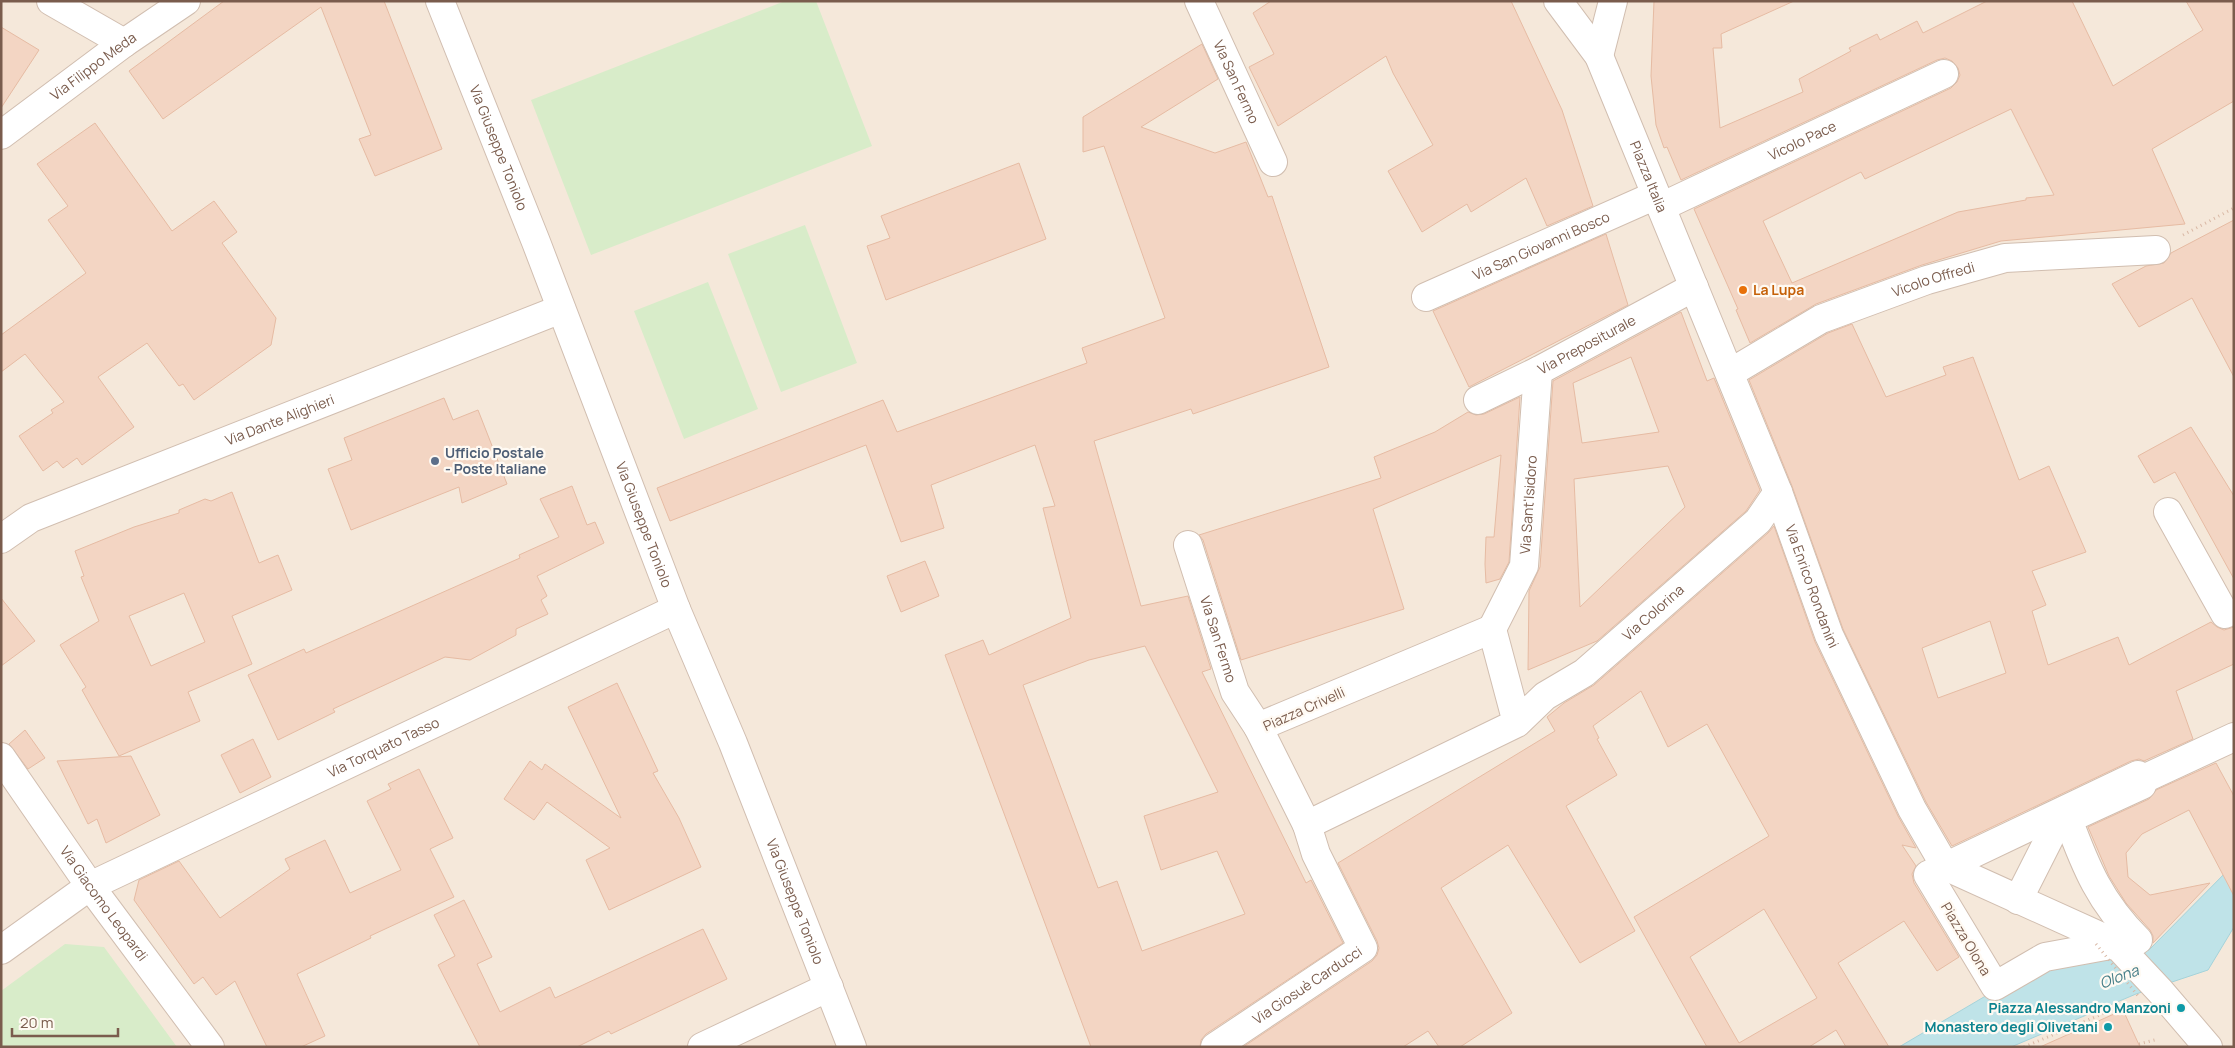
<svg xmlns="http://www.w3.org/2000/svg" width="2235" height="1048" viewBox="0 0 2235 1048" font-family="Manrope,sans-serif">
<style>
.residential{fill:#f5e8da}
.green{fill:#d8ecc9}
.water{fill:#bfe3e8;stroke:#a5d3da}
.building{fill:#f3d5c3;stroke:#e6bba3;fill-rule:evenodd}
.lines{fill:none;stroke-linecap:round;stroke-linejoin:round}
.minor-casing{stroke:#d1beb0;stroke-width:30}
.path{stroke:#d9b8a5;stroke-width:3;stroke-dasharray:1 4;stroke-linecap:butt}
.minor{stroke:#fff;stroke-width:28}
.path-bridge{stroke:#d9b8a5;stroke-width:3;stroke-dasharray:1 4;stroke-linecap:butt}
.food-dot{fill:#e8710a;stroke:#fffaf3;stroke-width:2}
.service-dot{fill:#5c6f8a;stroke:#fffaf3;stroke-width:2}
.culture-dot{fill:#0f9aa8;stroke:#fffaf3;stroke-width:2}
.labels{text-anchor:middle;stroke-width:4.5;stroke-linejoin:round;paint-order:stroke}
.street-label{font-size:14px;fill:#7a5c4d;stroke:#fffaf3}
.food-label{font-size:14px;font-weight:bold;fill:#c56008;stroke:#fffaf3;text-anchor:start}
.service-label{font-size:14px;font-weight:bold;fill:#4e5e75;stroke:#fffaf3;text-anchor:start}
.culture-label{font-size:14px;font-weight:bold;fill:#0d838f;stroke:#fffaf3;text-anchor:end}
.water-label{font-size:15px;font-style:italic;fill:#437c86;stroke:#fffaf3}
</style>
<rect width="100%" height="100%" fill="#fdf6ec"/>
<path class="residential" d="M1,1H175L1,126Z
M198,1H432L845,1047H1V143Z
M445,1H1548L1595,63L1943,874L2111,947L2203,1047H857Z
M1565,1H2234V1047H2215L2120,940L1950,864L1917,807Z"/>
<path class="green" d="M785,1H816L872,146L591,255L531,100Z
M805,225L857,363L781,392L728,254Z
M708,282L758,409L684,439L634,311Z
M65,944L104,947L177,1047H1V991Z"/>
<path class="water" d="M2234,864V927L2208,970L2136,994L2011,1047H1899L2045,961L2089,955L2149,950Z"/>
<path class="building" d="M224,1H384L442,149L375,176L359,139L371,135L321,7L163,119L129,71Z
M1271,1H1511L1562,110L1593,206L1547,226L1526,178L1471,212L1467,204L1422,232L1388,171L1433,145L1393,73L1386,56L1278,126L1249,67L1274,54L1253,13Z
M1654,1H1794L1721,34L1722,48H1713L1720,128L1803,92L1799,79L1851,51L1849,48L1877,34L1880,40L1917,21L1923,33L1987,1H2072L2113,86L2203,30L2186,1H2234V101L2152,149L2185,224L2001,241L1922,265L1816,304L1750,343L1736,310L1738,309L1694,209L1951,88L1957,82L1960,75L1958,68L1952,61L1945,58L1937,60L1681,180L1667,147L1664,148L1656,125L1651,76ZM2011,109L2054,195L2026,198V200L1958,212L1792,283L1763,221L1861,172L1865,179Z
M1,27L39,50L1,108Z
M1202,44L1218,79L1141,127L1215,153L1246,142L1268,197L1272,196L1329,367L1193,414L1191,409L1094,441L1141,606L1188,596L1211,669L1202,672L1306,883L1311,880L1343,943L1206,1034L1201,1040L1200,1047H1091L945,655L983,640L989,655L1071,618L1043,508L1055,506L1035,445L931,485L944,528L901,542L866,445L670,521L657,488L883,400L897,432L1087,363L1082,348L1165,318L1104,146L1083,152V117ZM1145,646L1218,792L1144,816L1161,870L1217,851L1245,914L1142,951L1117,881L1098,888L1023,685L1089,660Z
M95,123L172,231L214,201L237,232L222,243L276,318L271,345L194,400L183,384L179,386L147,343L98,377L134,427L82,465L77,458L63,468L57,461L43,471L19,436L53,413L51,410L64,402L25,354L1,372V335L86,273L48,220L68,206L37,164Z
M1019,163L1046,239L886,300L867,246L890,238L881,216Z
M2234,220V377L2192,298L2139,327L2112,284L2146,266L2164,263L2171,253Z
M1606,234L1628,305L1469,387L1433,311Z
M1681,312L1707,381L1714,378L1760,490L1746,511L1597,641L1528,670L1529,591L1540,567L1553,381ZM1631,357L1659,432L1582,443L1573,383ZM1668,466L1685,507L1580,607L1574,479Z
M1852,324L1886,397L1946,375L1943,367L1973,357L2019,480L2049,466L2086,552L2032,571L2046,605L2032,611L2048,665L2118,637L2129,665L2211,622L2217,627L2224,630L2234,627V664L2176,691L2193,739L2144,761L2139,759L2131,761L1952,846L1926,802L1843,629L1792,486L1749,380L1828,333ZM1990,621L2006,673L1938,698L1922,648Z
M1520,397L1509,562L1500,579L1486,583L1485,564L1486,537H1494L1501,455L1373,509L1404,609L1241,660L1203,540L1199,535L1381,478L1374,457L1435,432L1468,412L1476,415L1484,414Z
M444,398L453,420L478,410L507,484L462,503L459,487L351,530L328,469L352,460L344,438Z
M2191,427L2234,496V579L2175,472L2154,483L2138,456Z
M572,486L587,525L595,522L604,543L537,576L547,596L541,600L548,614L516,629V635L470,660L445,657L333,709L335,712L278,740L248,675L304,649L306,653L520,558L519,555L559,537L540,499Z
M232,492L259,563L278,555L292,590L232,616L252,664L188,692L200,721L119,756L82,690L86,687L60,645L99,621L81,577L84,576L75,551L134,527L179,513V510L205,499L211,501ZM184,593L205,642L151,666L129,616Z
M1774,526L1815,642L1898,816L1916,848L1902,845L1916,866L1912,874L1914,883L1959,957L1937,971L1904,921L1838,963L1889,1047H1846L1836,1030L1809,1047H1707L1634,917L1769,836L1707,724L1668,747L1641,691L1593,726L1599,738L1597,739L1617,775L1566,806L1635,931L1580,963L1508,845L1441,888L1512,1013L1460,1047H1439L1428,1031L1403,1047H1243L1372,961L1377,955L1379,948L1377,941L1338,863L1555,731L1547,717L1564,703L1594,685L1768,533ZM1764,909L1817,998L1739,1043L1690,957Z
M925,561L939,596L901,612L887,576Z
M1,598L35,641L1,666Z
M617,683L658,771L653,773L679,818L701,867L609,910L586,860L610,848L547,802L534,820L504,799L530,761L542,770L545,764L621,818L568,707Z
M25,730L45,758L28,769L9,744Z
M253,739L271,777L240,793L221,755Z
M131,756L160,815L106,843L97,819L88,824L57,761Z
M2216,763L2234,796V896L2189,810L2142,834L2126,853L2128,877L2150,895L2210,883L2153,943V936L2150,930L2126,903L2109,876L2088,827L2149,799L2156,790Z
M419,769L453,838L430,849L454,897L370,936L371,938L297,974L325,1036L301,1047H267L235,981L216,995L203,977L194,984L134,900L139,880L179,861L220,918L290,869L285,859L325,840L350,893L401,870L367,801L391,789L388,784Z
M464,900L492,957L477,964L500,1012L550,987L555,998L703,929L727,979L611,1034L609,1031L577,1047H480L438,965L455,956L434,915Z
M2123,1010L2140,1047H2040Z"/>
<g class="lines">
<defs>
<g id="minor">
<path d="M51,1L124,43"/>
<path id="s1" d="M440,1L536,242L676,609L733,743L852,1047"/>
<path id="s2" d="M1199,1L1273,162"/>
<path id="s3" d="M1558,1L1599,56L1778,492L1829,635L1912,809L1945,866L2115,943L2160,991L2208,1047"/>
<path d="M1599,56L1613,1"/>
<path id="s4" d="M1,135L124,43L186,1"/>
<path id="s5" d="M1661,207L1944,74"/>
<path id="s6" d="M1426,297L1656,195"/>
<path id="s7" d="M1730,373L1821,319L1927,280L2005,258L2156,250"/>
<path id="s8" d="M1478,400L1538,371L1694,287"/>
<path d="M2168,512L2225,614"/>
<path id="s9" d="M1,539L31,518L561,309"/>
<path id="s10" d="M1188,545L1235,692L1258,727"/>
<path id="s11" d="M1492,629L1524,566L1538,371"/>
<path id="s12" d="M1517,723L1492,629L1258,727L1307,825L1517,723L1545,696L1584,673L1758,521L1778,492"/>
<path id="s13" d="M1,757L90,886L210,1047"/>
<path d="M2138,775L2142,785L2068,819C2086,868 2100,902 2138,940L2045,957L1995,986L1928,875Z"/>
<path d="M2124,788L2234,737"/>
<path d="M2018,900L2059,819L2074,812"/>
<path id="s14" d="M1,950L90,886L676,609"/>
<path d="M702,1047L829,987"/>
<path id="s15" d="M1215,1047L1363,948L1316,854L1307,825"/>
</g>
</defs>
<use href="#minor" class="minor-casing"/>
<path class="path" d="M2183,235L2234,208
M2139,1044L2158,1039
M2024,1047L2128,1003"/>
<use href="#minor" class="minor"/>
<path class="path-bridge" d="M2096,944L2139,997"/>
</g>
<circle class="food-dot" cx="1743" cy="290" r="5"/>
<circle class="service-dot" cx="435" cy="461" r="5"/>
<g class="culture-dot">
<circle cx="2181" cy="1008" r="5"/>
<circle cx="2108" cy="1027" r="5"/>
</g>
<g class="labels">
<g class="street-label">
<text dy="5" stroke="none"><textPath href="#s4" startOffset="115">Via Filippo Meda</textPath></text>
<text dy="5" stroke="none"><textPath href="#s2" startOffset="89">Via San Fermo</textPath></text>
<text dy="5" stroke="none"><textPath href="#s5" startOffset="156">Vicolo Pace</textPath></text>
<text dy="5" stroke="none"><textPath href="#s1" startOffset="158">Via Giuseppe Toniolo</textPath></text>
<text dy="5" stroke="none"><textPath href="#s3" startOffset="199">Piazza Italia</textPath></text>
<text dy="5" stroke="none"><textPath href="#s6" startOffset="126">Via San Giovanni Bosco</textPath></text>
<text dy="5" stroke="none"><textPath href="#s7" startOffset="225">Vicolo Offredi</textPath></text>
<text dy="5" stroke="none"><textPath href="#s8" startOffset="122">Via Prepositurale</textPath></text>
<text dy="5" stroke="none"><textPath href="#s9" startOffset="304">Via Dante Alighieri</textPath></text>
<text dy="5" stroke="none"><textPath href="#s11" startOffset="132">Via Sant'Isidoro</textPath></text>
<text dy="5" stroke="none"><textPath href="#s1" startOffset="562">Via Giuseppe Toniolo</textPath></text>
<text dy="5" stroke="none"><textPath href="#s3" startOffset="640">Via Enrico Rondanini</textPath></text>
<text dy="5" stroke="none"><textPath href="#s12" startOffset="870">Via Colorina</textPath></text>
<text dy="5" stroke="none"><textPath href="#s10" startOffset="99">Via San Fermo</textPath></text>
<text transform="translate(1304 709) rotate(-24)" y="5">Piazza Crivelli</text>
<text dy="5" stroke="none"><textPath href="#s14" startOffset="434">Via Torquato Tasso</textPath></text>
<text dy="5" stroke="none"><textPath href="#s1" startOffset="968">Via Giuseppe Toniolo</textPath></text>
<text dy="5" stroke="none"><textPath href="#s13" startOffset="179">Via Giacomo Leopardi</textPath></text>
<text transform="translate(1966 939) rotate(59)" y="5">Piazza Olona</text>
<text dy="5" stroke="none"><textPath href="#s15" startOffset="111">Via Giosuè Carducci</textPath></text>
</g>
<g class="food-label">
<text x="1753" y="295">La Lupa</text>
</g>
<g class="service-label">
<text x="445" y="458">Ufficio Postale<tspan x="445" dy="16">- Poste Italiane</tspan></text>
</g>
<g class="culture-label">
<text x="2171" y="1013">Piazza Alessandro Manzoni</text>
<text x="2098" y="1032">Monastero degli Olivetani</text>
</g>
<g class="water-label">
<text transform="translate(2119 977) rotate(-21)" y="5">Olona</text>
</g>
</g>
<rect width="2235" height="1048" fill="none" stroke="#7a5c4d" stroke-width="5"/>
<path d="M12 1028v8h106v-8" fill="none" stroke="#7a5c4d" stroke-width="2.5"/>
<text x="20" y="1028" font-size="15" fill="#7a5c4d" stroke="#fffaf3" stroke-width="4" paint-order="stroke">20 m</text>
</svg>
